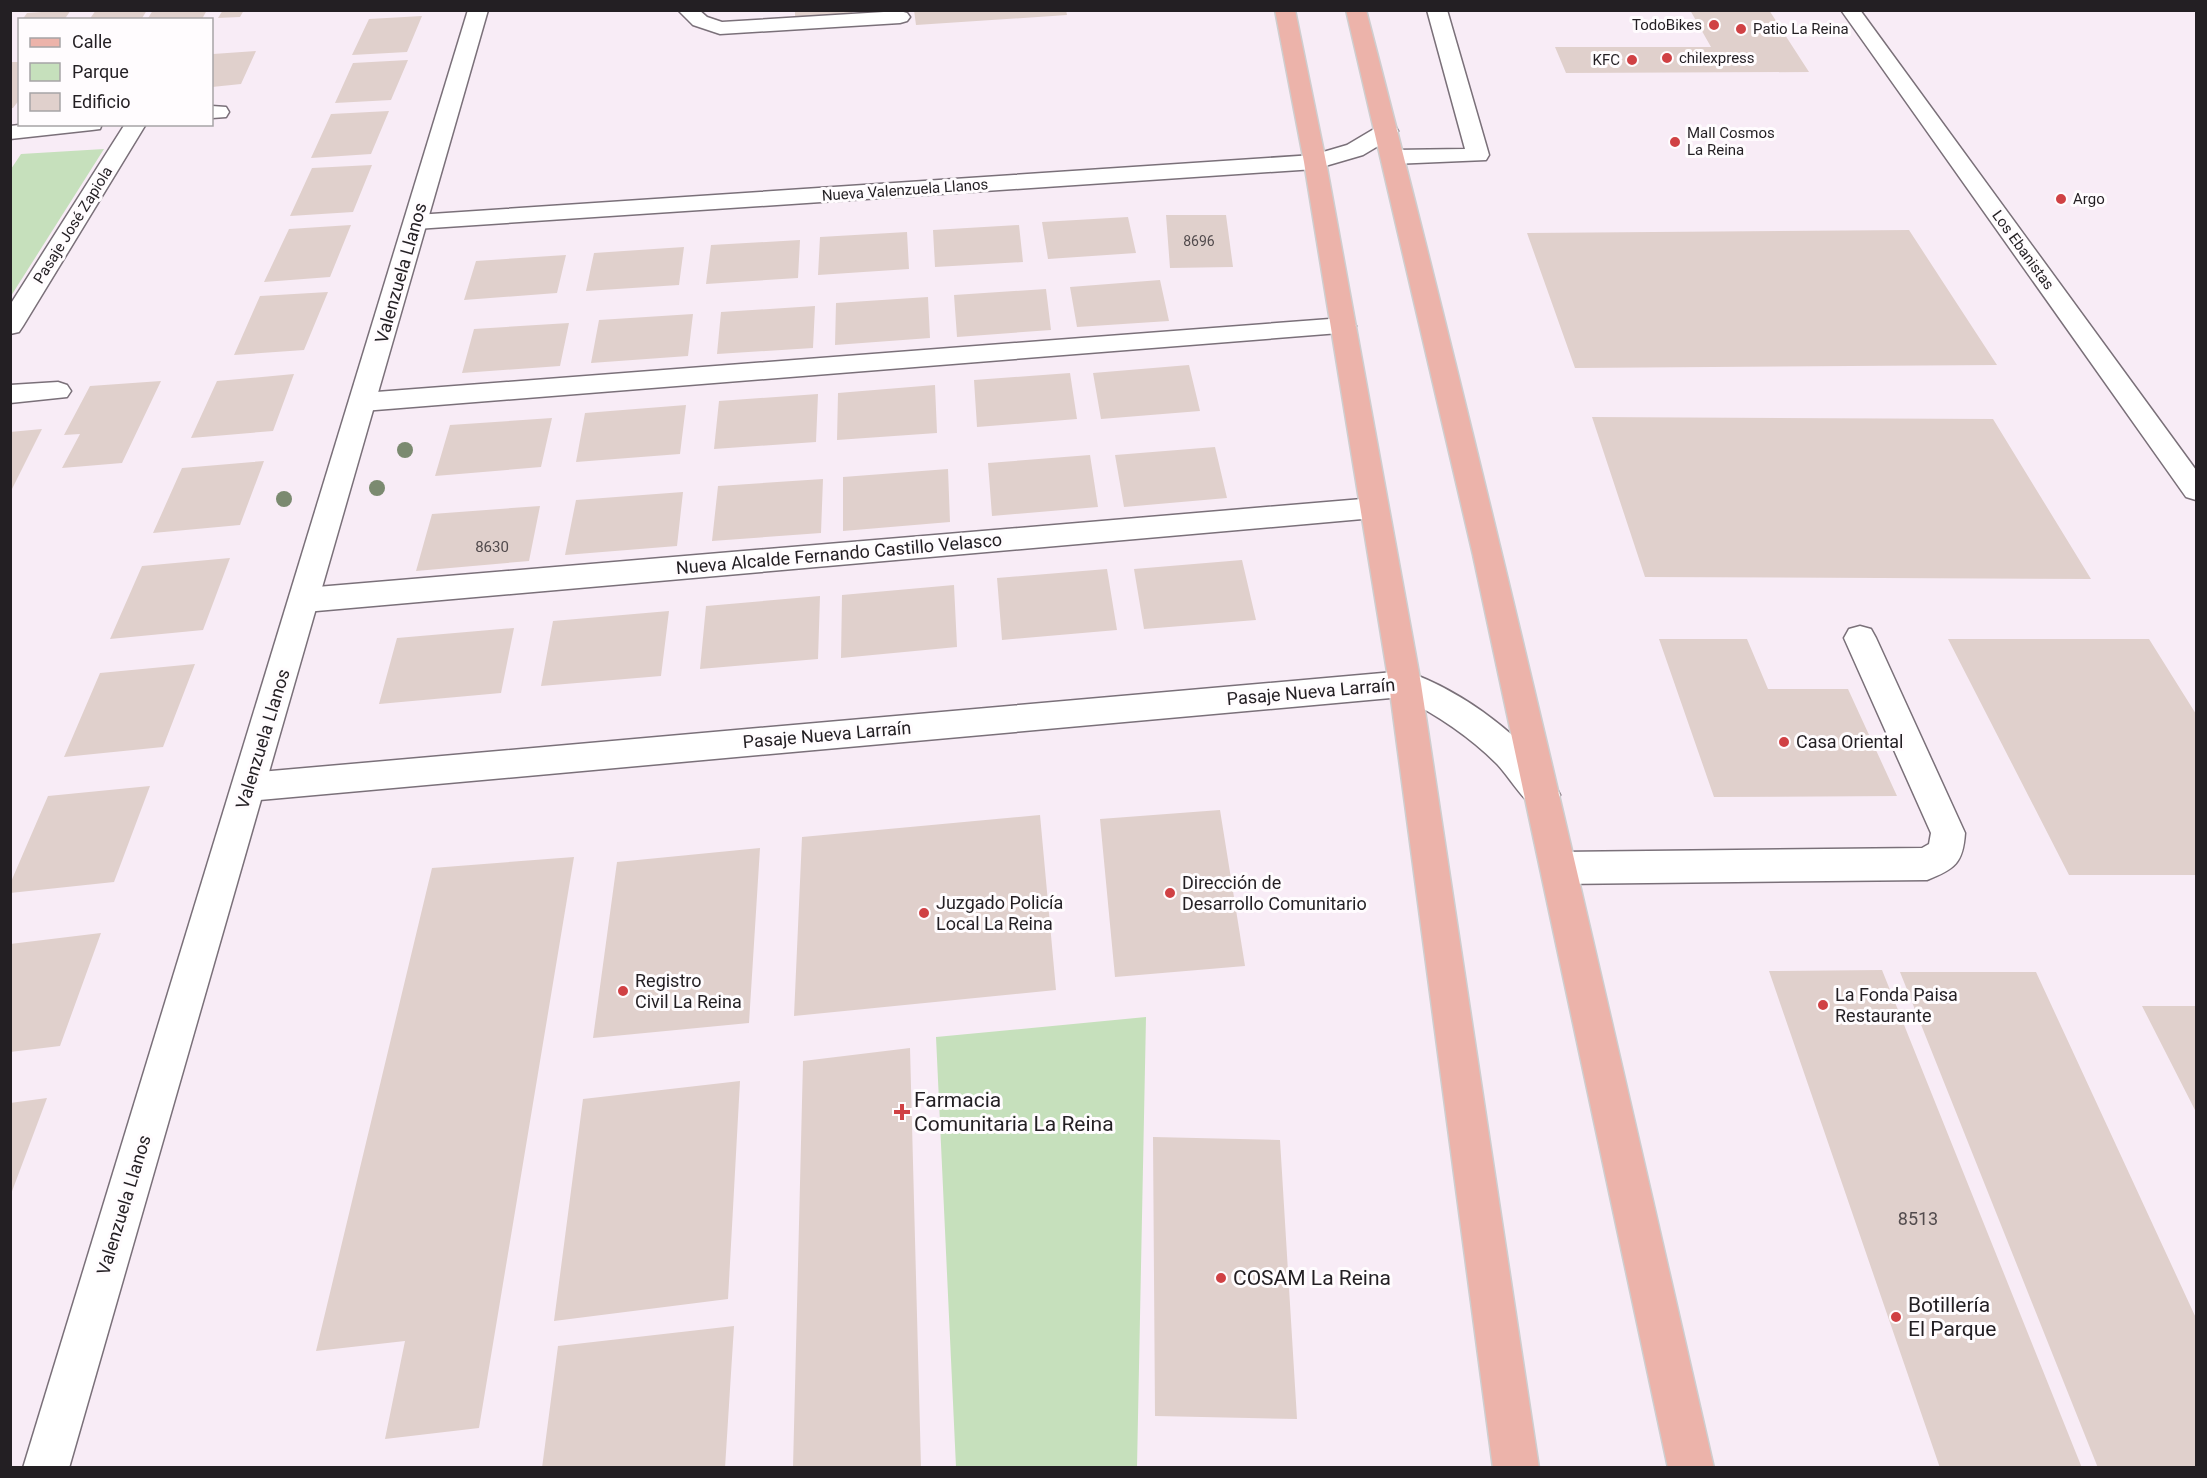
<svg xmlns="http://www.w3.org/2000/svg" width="2207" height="1478" viewBox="0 0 2207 1478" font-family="Roboto,sans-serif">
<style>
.green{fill:#c6e0bc}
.building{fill:#e0d0cc}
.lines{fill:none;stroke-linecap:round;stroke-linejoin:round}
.lane-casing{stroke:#7a7079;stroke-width:3}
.street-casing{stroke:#7a7079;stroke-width:3}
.secondary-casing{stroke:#7a7079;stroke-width:3}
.primary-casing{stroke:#cfcecf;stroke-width:3}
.lane{fill:#fff;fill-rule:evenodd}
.street{fill:#fff;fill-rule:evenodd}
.secondary{fill:#fff;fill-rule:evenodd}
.primary{fill:#ecb3aa;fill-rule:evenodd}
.tree{fill:#7b8a70}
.poi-dot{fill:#d04144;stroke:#fffcfe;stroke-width:2}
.labels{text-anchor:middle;stroke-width:6;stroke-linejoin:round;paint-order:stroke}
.far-number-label{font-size:14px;fill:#524b4d}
.far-poi-label{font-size:15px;fill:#231f23;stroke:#fffcfe;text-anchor:start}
.far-street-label{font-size:15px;fill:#231f23;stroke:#fffcfe}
.number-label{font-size:15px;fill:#524b4d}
.street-label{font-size:18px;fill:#231f23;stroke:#fffcfe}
.poi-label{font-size:18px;fill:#231f23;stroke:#fffcfe;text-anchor:start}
.near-number-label{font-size:18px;fill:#524b4d}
.near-poi-label{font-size:21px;fill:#231f23;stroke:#fffcfe;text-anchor:start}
</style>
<rect width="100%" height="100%" fill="#f8ecf6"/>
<path class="green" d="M104,149L11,296V169L21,154Z
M1146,1017L1137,1467H956L936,1037Z"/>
<path class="building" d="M71,10L64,20H22L27,13Z
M96,10H147L141,20H89Z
M153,10H207L202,19L147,20Z
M223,10H244L240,17L218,18Z
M795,10H852L853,17L795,21Z
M914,10H1066L1067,15L916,25Z
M1690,10H1769L1809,72L1566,73L1555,47H1711Z
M422,16L407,52L352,55L369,19Z
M256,51L241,84L212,87L213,54Z
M408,60L391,100L335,103L353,63Z
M10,62H20V99L13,108H10Z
M389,111L371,154L311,158L331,114Z
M372,165L353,212L290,216L312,168Z
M1166,215H1226L1233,267L1170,268Z
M1128,217L1136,253L1048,259L1042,222Z
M351,225L330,277L264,282L289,229Z
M1019,225L1023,262L935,267L933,230Z
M1909,230L1997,365L1575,368L1527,233Z
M907,232L909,269L818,275L820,237Z
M800,240L798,278L706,284L711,245Z
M684,247L679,285L586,291L594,253Z
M566,255L557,293L464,300L476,261Z
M1160,280L1169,321L1077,327L1070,287Z
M1046,289L1051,330L957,337L954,295Z
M328,292L304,350L234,355L260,296Z
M928,297L930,338L835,345L836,303Z
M815,306L813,348L717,354L721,312Z
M693,314L688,356L591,363L599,320Z
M569,323L560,366L462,373L474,329Z
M1189,365L1200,411L1101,419L1093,373Z
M1070,373L1077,419L977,427L974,380Z
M294,374L273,431L191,438L217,381Z
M161,381L122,463L62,468L80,434L64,435L90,386Z
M935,385L937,433L837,440L838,393Z
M818,394L816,442L714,449L719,401Z
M686,405L680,454L576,462L585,413Z
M1592,417L1993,419L2091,579L1645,577Z
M552,418L541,467L435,476L450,425Z
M42,429L10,493V432Z
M1215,447L1227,498L1124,507L1115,455Z
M1090,455L1098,507L992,516L988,463Z
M264,461L240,525L153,533L182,468Z
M948,469L950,522L843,531V477Z
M823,479L821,533L712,541L718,486Z
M683,492L677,546L565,555L576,500Z
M540,506L529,561L416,571L432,514Z
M230,558L203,630L110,639L142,566Z
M1242,560L1256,620L1144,629L1134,569Z
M1107,569L1117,630L1002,640L997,578Z
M954,585L957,647L841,658L842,595Z
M820,596L818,659L700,669L706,606Z
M669,611L661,676L541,686L553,621Z
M514,628L501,693L379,704L397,638Z
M1659,639H1747L1768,689H1848L1897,796L1714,797Z
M1948,639H2149L2196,714V875H2069Z
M195,664L163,747L64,757L100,673Z
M150,786L114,882L10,893V884L48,796Z
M1220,810L1245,966L1115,977L1100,819Z
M1040,815L1056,990L794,1016L802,837Z
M760,848L749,1023L593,1038L617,862Z
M574,857L479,1428L385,1439L405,1341L316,1351L432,868Z
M101,933L60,1046L10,1052V944Z
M1882,970L2082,1468H1940L1769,971Z
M1900,972H2036L2196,1318V1468H2098Z
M2142,1006H2196V1112Z
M910,1048L921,1468H793L803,1061Z
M740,1081L728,1299L554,1321L583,1099Z
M47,1098L11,1194H10V1103Z
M1153,1137L1280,1140L1297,1419L1155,1416Z
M734,1326L725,1468H542L558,1346Z"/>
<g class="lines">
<defs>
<path id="lane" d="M678,10H699L707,17L722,22L900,11L907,13L910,17L907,21L900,23L720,34L693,25Z
M1427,10H1447L1489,155L1486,160L1393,164L1385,162L1382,157L1385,152L1393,150L1465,149Z
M1860,626L1871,629L1876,638L1965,833C1963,863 1955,869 1927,880L1560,884L1547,879L1542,868L1547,857L1560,852L1922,848L1929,844L1931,833L1844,638L1849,629Z
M1405,671C1461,690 1534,741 1560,795L1555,805C1547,808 1541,810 1533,806C1524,801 1506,773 1497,764C1469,736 1437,715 1402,697L249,801L237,797L232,787L237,777L249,773Z"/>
<path id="street" d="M1841,10H1860L2196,470V500L2186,497Z
M212,106L226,107L229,112L226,117L212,118Z
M28,124H102L100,129L92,130L10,139V126Z
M125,124H146L23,326L19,332L10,334V305Z
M1387,125L1395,126L1398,131L1395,136L1363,155L1315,169L416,229L408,227L404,222L408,217L416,215L1313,155L1347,145L1379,126Z
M1343,318L1352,320L1356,326L1352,332L363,411L354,408L350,402L354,396L363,393Z
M58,382L67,385L71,391L67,397L10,403V385Z
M1374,498L1384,501L1388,508L1384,515L1374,518L305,612L294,608L290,600L294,592L305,588Z"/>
<path id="secondary" d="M468,10H488L69,1468H23Z"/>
<path id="primary" d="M1275,10H1295L1326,162L1421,684L1539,1468H1493L1389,684L1304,162Z
M1346,10H1366C1492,494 1603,981 1714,1468H1668L1473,555Z"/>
</defs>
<use href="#lane" class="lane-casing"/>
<use href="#street" class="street-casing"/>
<use href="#secondary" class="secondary-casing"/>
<use href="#primary" class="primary-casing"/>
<use href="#lane" class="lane"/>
<use href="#street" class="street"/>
<use href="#secondary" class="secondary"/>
<use href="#primary" class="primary"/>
</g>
<g class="tree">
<circle cx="405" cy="450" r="8"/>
<circle cx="377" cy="488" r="8"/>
<circle cx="284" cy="499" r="8"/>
</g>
<g class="poi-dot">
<circle cx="1714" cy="25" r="6"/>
<circle cx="1741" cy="29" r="6"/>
<circle cx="1667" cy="58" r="6"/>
<circle cx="1632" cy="60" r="6"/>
<circle cx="1675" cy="142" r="6"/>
<circle cx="2061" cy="199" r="6"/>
<circle cx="1784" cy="742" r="6"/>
<circle cx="1170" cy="893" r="6"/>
<circle cx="924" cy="913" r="6"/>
<circle cx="623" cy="991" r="6"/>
<circle cx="1823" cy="1005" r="6"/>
<path d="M899 1103h6v6h6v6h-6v6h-6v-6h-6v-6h6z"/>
<circle cx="1221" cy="1278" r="6"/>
<circle cx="1896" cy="1317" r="6"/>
</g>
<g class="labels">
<g class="far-number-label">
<text x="1199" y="246">8696</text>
</g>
<g class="far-poi-label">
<text x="1702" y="30" text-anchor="end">TodoBikes</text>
<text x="1753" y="34">Patio La Reina</text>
<text x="1679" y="63">chilexpress</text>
<text x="1620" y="65" text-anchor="end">KFC</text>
<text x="1687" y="138">Mall Cosmos<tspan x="1687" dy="17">La Reina</tspan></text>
<text x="2073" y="204">Argo</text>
</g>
<g class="far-street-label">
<text transform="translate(905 190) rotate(-4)" y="5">Nueva Valenzuela Llanos</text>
<text transform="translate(73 225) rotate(-58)" y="5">Pasaje José Zapiola</text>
<text transform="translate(2023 250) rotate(54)" y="5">Los Ebanistas</text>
</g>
<g class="number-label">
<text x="492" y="552">8630</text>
</g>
<g class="street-label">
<text transform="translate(401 273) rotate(-74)" y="6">Valenzuela Llanos</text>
<text transform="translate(839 554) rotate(-5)" y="6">Nueva Alcalde Fernando Castillo Velasco</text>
<text transform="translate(1311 692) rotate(-5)" y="6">Pasaje Nueva Larraín</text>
<text transform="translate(827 735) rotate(-5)" y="6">Pasaje Nueva Larraín</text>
<text transform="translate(263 739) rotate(-73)" y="6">Valenzuela Llanos</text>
<text transform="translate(124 1205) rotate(-73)" y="6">Valenzuela Llanos</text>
</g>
<g class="poi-label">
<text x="1796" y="748">Casa Oriental</text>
<text x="1182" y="889">Dirección de<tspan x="1182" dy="21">Desarrollo Comunitario</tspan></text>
<text x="936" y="909">Juzgado Policía<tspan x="936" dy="21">Local La Reina</tspan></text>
<text x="635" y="987">Registro<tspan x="635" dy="21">Civil La Reina</tspan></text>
<text x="1835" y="1001">La Fonda Paisa<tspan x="1835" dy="21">Restaurante</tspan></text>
</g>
<g class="near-number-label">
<text x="1918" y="1225">8513</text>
</g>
<g class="near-poi-label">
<text x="914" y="1107">Farmacia<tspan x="914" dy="24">Comunitaria La Reina</tspan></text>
<text x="1233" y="1285">COSAM La Reina</text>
<text x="1908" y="1312">Botillería<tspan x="1908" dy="24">El Parque</tspan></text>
</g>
</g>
<rect width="2207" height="1478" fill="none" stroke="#231f23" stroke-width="24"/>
<rect x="18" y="18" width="195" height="108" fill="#fffcfe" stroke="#a7a4a6" stroke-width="1.5"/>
<rect x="30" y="38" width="30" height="9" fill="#ecb3aa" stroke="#a7a4a6" stroke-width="1.5"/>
<text x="72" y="48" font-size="18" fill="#231f23">Calle</text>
<rect x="30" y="63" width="30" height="18" fill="#c6e0bc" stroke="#a7a4a6" stroke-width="1.5"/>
<text x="72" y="78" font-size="18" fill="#231f23">Parque</text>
<rect x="30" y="93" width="30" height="18" fill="#e0d0cc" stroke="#a7a4a6" stroke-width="1.5"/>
<text x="72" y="108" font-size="18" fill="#231f23">Edificio</text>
</svg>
